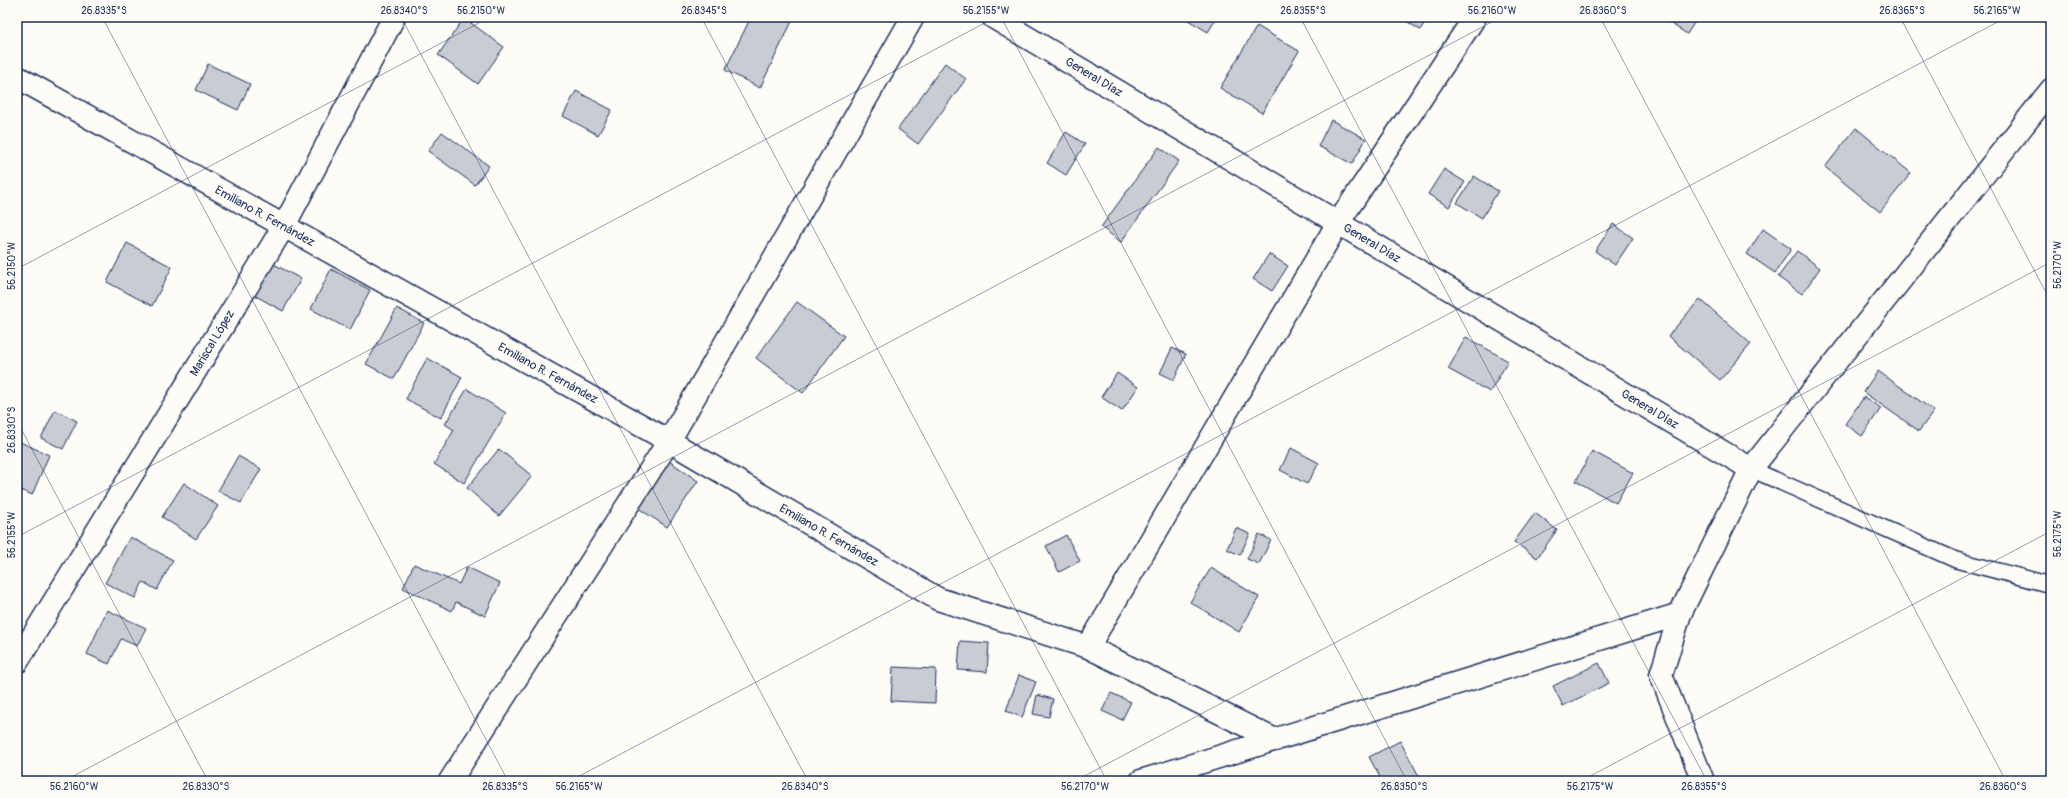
<svg xmlns="http://www.w3.org/2000/svg" width="2068" height="798" viewBox="0 0 2068 798" font-family="Pangolin,sans-serif">
<style>
.building{fill:#c9ccd3;stroke:#1b2f5e}
.lines{fill:none;stroke-linecap:round;stroke-linejoin:round}
.service-casing{stroke:#1b2f5e;stroke-width:18}
.minor-casing{stroke:#1b2f5e;stroke-width:25}
.service{stroke:#fdfcf7;stroke-width:15}
.minor{stroke:#fdfcf7;stroke-width:22}
.ticks{fill:none;stroke:#1b2f5e;stroke-width:1;stroke-opacity:0.45}
.labels{text-anchor:middle;stroke-width:3;stroke-linejoin:round;paint-order:stroke}
.street-label{font-size:12px;fill:#1b2f5e;stroke:#fdfcf7}
.neatline{fill:none;stroke:#1b2f5e;stroke-width:1.5}
.ticks-label{font-size:10px;text-anchor:middle;fill:#1b2f5e}
</style>
<rect width="100%" height="100%" fill="#fdfcf7"/>
<filter id="ink" filterUnits="userSpaceOnUse"><feTurbulence type="fractalNoise" baseFrequency=".025" numOctaves="2"/><feDisplacementMap in="SourceGraphic" scale="8" xChannelSelector="R" yChannelSelector="G"/><feConvolveMatrix kernelMatrix="1 2 1 2 8 2 1 2 1" color-interpolation-filters="sRGB"/></filter>
<g filter="url(#ink)">
<path class="building" d="M751,17H794L760,88L725,70Z
M1183,17H1217L1208,32Z
M1400,17H1428L1420,30Z
M1663,17H1698L1687,34L1662,18Z
M464,18L504,47L478,84L438,55Z
M1257,26L1299,51L1262,113L1220,88Z
M945,63L966,79L918,144L898,129Z
M208,64L250,84L238,110L196,90Z
M576,91L612,110L598,135L563,116Z
M1331,120L1366,139L1352,164L1318,146Z
M1856,128L1911,173L1880,212L1825,167Z
M442,132L489,166L475,185L428,151Z
M1066,132L1085,144L1066,175L1047,163Z
M1159,147L1179,161L1121,242L1101,227Z
M1444,169L1465,182L1449,207L1428,194Z
M1474,176L1498,191L1482,218L1457,203Z
M1613,224L1633,238L1615,265L1595,251Z
M1763,229L1791,249L1775,273L1747,254Z
M127,243L172,267L152,306L107,282Z
M1797,251L1820,268L1802,294L1778,277Z
M1269,254L1288,266L1272,291L1253,279Z
M272,263L301,279L283,311L254,295Z
M331,269L370,290L350,330L311,309Z
M1700,299L1751,344L1720,380L1668,336Z
M797,302L844,336L803,393L756,358Z
M397,308L424,323L394,379L366,364Z
M1466,337L1508,361L1490,392L1448,369Z
M1172,348L1186,354L1174,380L1160,373Z
M427,358L462,377L441,418L406,399Z
M1878,371L1934,411L1919,431L1863,392Z
M1117,373L1138,387L1122,411L1101,397Z
M467,389L506,413L464,483L434,464L454,430L445,424Z
M1864,397L1881,408L1862,436L1845,424Z
M55,410L77,421L63,449L41,438Z
M18,441L49,455L32,495L17,488Z
M1291,448L1319,463L1307,484L1280,470Z
M499,449L532,476L499,516L467,488Z
M1592,451L1633,473L1616,503L1576,481Z
M238,456L261,469L241,503L218,491Z
M666,459L698,481L667,527L635,506Z
M184,483L218,506L196,539L162,517Z
M1535,513L1557,530L1537,558L1514,542Z
M1236,528L1250,534L1240,555L1227,549Z
M1259,534L1271,540L1259,564L1247,559Z
M1066,535L1080,561L1059,572L1046,546Z
M130,537L173,560L157,590L143,582L135,598L105,583Z
M414,564L459,584L467,567L500,583L485,616L456,602L452,611L403,588Z
M1211,568L1259,597L1239,632L1190,602Z
M107,610L146,628L137,646L121,639L109,664L87,654Z
M960,641L989,643L987,672L958,670Z
M1599,663L1609,683L1563,706L1553,686Z
M893,667L936,669L935,703L891,701Z
M1019,675L1036,682L1022,717L1006,711Z
M1111,693L1131,702L1122,720L1102,711Z
M1037,695L1053,699L1049,717L1033,714Z
M1400,741L1419,776L1410,781H1382L1369,757Z"/>
<g class="lines">
<defs>
<path id="service" d="M1751,469L1956,560L2051,585"/>
<path id="minor" d="M993,17L1751,469
M17,77L669,441L938,599L1088,647L1275,740
M1088,647L1338,223L1475,17
M17,662L284,226L394,17
M450,781L669,441L913,17
M1141,781L1680,614
M1703,781L1661,675L1680,614L1751,469L2051,90"/>
</defs>
<use href="#service" class="service-casing"/>
<use href="#minor" class="minor-casing"/>
<use href="#service" class="service"/>
<use href="#minor" class="minor"/>
</g>
</g>
<path class="ticks" d="M102,17L508,781M401,17L808,781M701,17L1107,781M1001,17L1407,781M1300,17L1707,781M1600,17L2006,781M1900,17L2051,302M17,269L490,17M17,421L208,781M17,537L996,17M64,781L1501,17M570,781L2007,17M1075,781L2051,262M1581,781L2051,531"/>
<g class="labels">
<g class="street-label">
<text transform="translate(1094 77) rotate(31)" y="4">General Díaz</text>
<text transform="translate(265 216) rotate(29)" y="4">Emiliano R. Fernández</text>
<text transform="translate(1372 243) rotate(31)" y="4">General Díaz</text>
<text transform="translate(212 343) rotate(-59)" y="4">Mariscal López</text>
<text transform="translate(548 373) rotate(29)" y="4">Emiliano R. Fernández</text>
<text transform="translate(1650 409) rotate(31)" y="4">General Díaz</text>
<text transform="translate(829 535) rotate(30)" y="4">Emiliano R. Fernández</text>
</g>
</g>
<rect width="2068" height="798" fill="none" stroke="#fdfcf7" stroke-width="44"/>
<rect x="22" y="22" width="2024" height="754" class="neatline"/>
<g class="ticks-label">
<text x="104" y="14">26.8335°S</text>
<text x="404" y="14">26.8340°S</text>
<text x="481" y="14">56.2150°W</text>
<text x="704" y="14">26.8345°S</text>
<text x="986" y="14">56.2155°W</text>
<text x="1303" y="14">26.8355°S</text>
<text x="1492" y="14">56.2160°W</text>
<text x="1603" y="14">26.8360°S</text>
<text x="1902" y="14">26.8365°S</text>
<text x="1997" y="14">56.2165°W</text>
<text transform="translate(2057 265) rotate(-90)" y="4">56.2170°W</text>
<text transform="translate(11 266) rotate(-90)" y="4">56.2150°W</text>
<text transform="translate(11 430) rotate(-90)" y="4">26.8330°S</text>
<text transform="translate(2057 534) rotate(-90)" y="4">56.2175°W</text>
<text transform="translate(11 535) rotate(-90)" y="4">56.2155°W</text>
<text x="74" y="790">56.2160°W</text>
<text x="206" y="790">26.8330°S</text>
<text x="505" y="790">26.8335°S</text>
<text x="579" y="790">56.2165°W</text>
<text x="805" y="790">26.8340°S</text>
<text x="1085" y="790">56.2170°W</text>
<text x="1404" y="790">26.8350°S</text>
<text x="1590" y="790">56.2175°W</text>
<text x="1704" y="790">26.8355°S</text>
<text x="2003" y="790">26.8360°S</text>
</g>
</svg>
